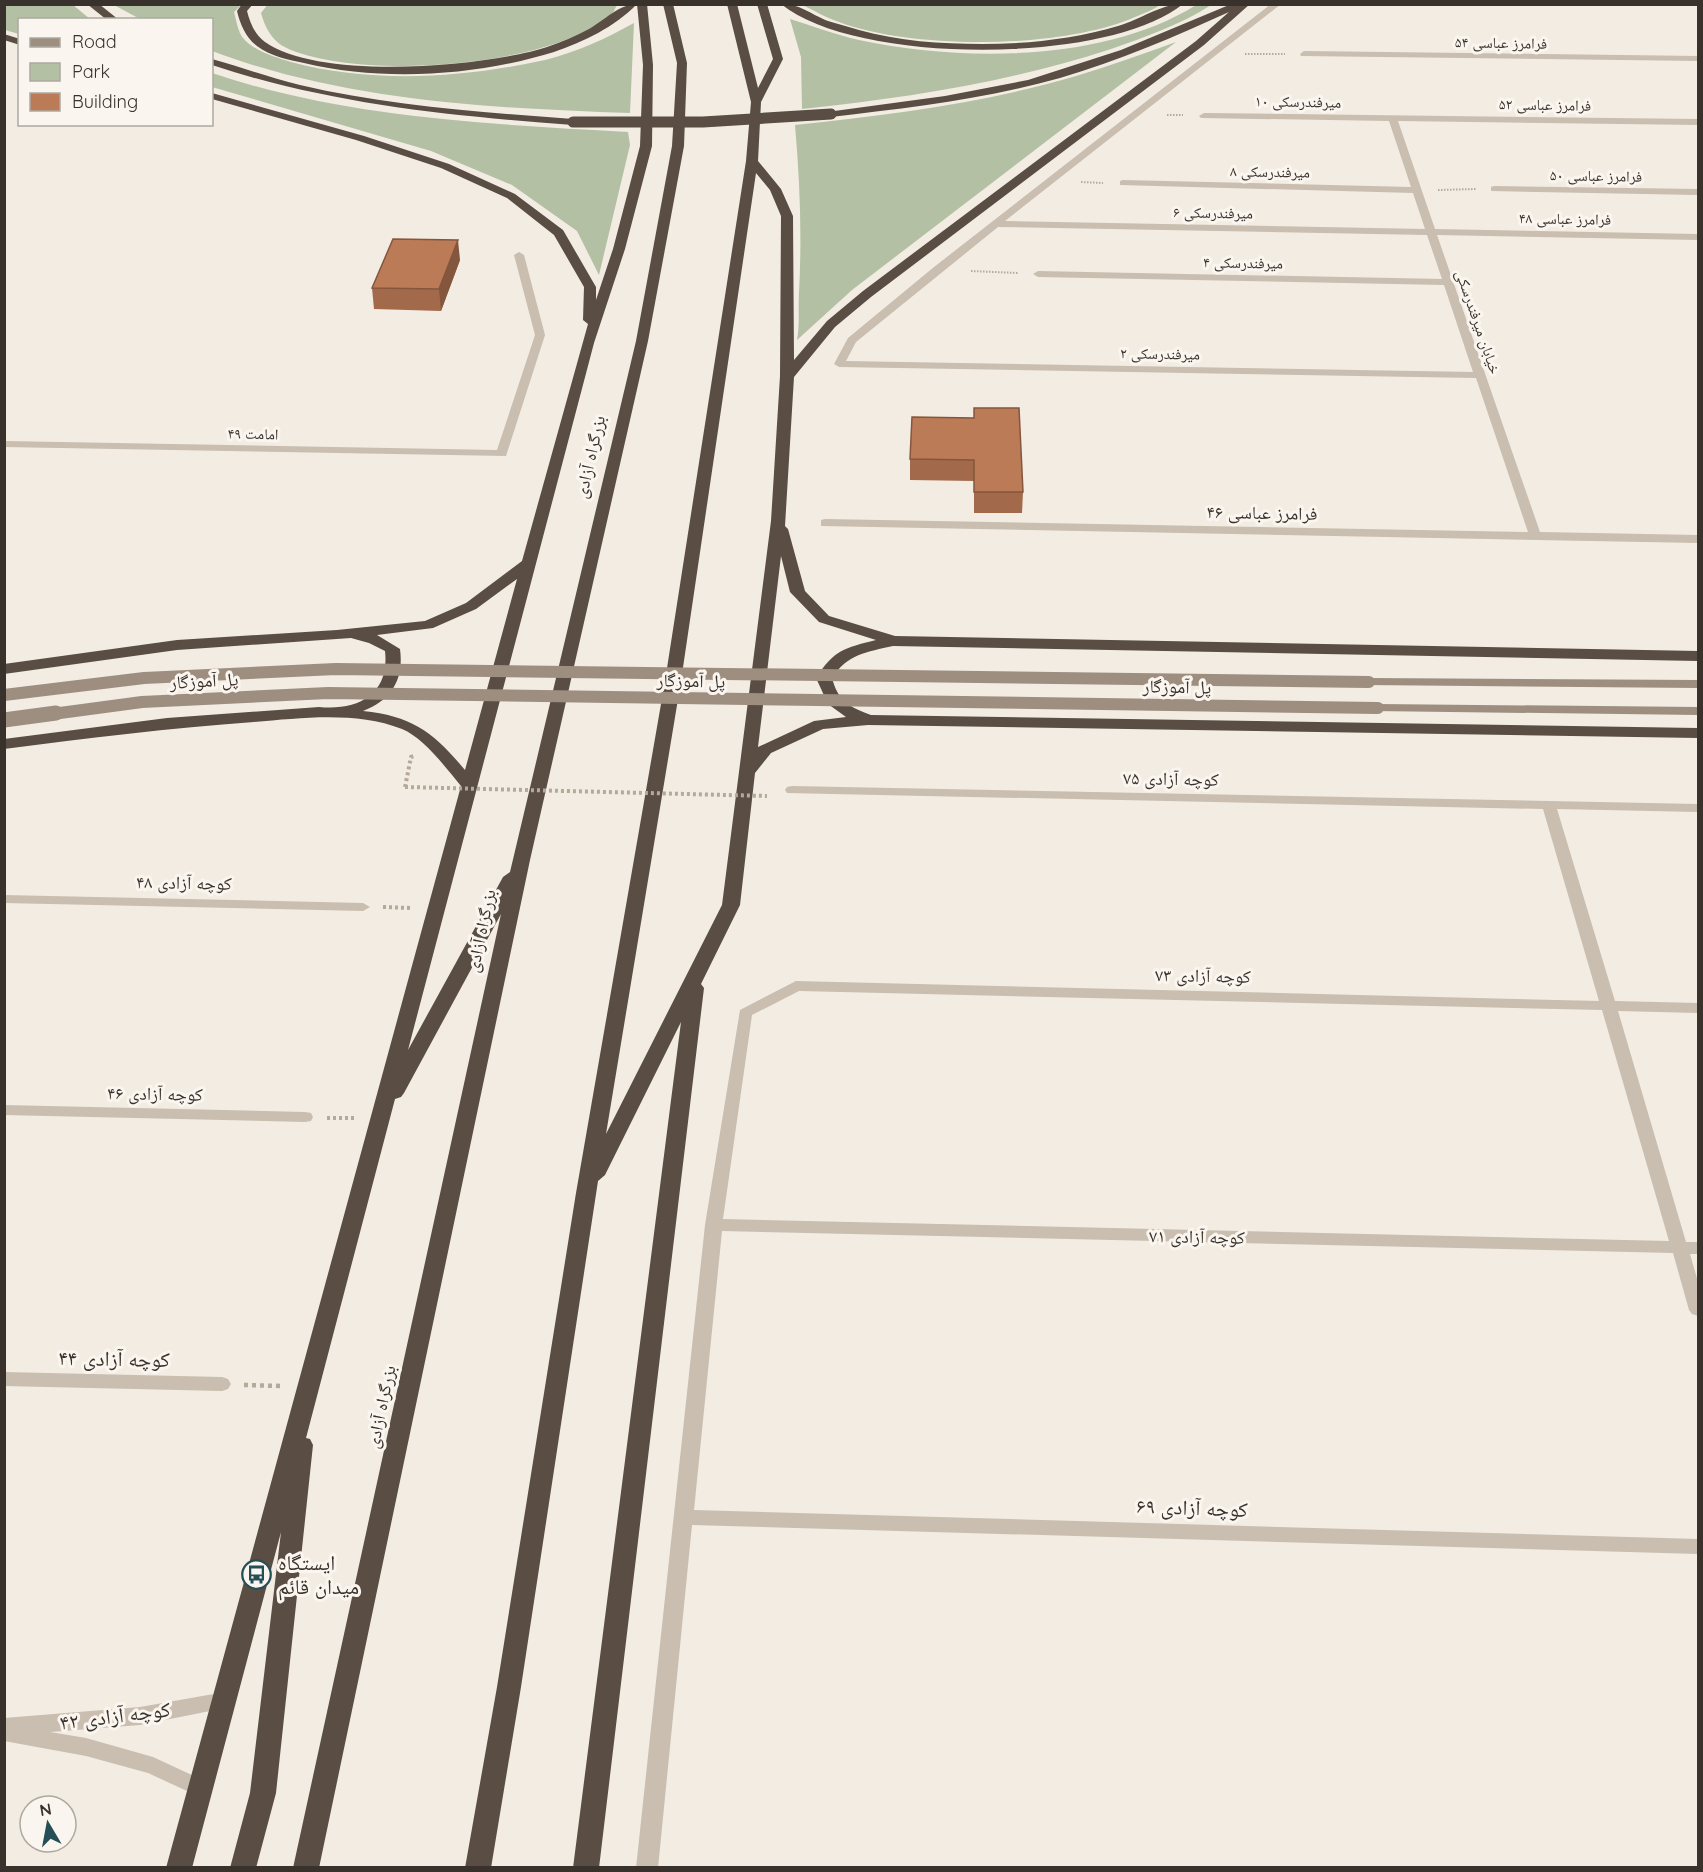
<svg xmlns="http://www.w3.org/2000/svg" width="1703" height="1872" viewBox="0 0 1703 1872" font-family="Quicksand,'Noto Naskh Arabic',sans-serif">
<style>
.green{fill:#b3c0a3}
.lines{fill:none;stroke-linecap:round;stroke-linejoin:round}
.path-far2{stroke:#b5a999;stroke-width:2;stroke-dasharray:1.5 1.5;stroke-linecap:butt}
.path-far1{stroke:#b5a999;stroke-width:4;stroke-dasharray:3 3;stroke-linecap:butt}
.path{stroke:#b5a999;stroke-width:4.5;stroke-dasharray:4 4;stroke-linecap:butt}
.street{fill:#c9beaf;fill-rule:evenodd}
.secondary{fill:#9d8e80;fill-rule:evenodd}
.highway{fill:#594d44;fill-rule:evenodd}
.path-bridge{stroke:#b5a999;stroke-width:4;stroke-dasharray:3 3;stroke-linecap:butt}
.secondary-bridge-far1{stroke:#9d8e80;stroke-width:12}
.secondary-bridge{stroke:#9d8e80;stroke-width:15}
.highway-bridge{stroke:#594d44;stroke-width:11}
.wall{fill:#a26a4b}
.shaded-wall{fill:#84563d}
.building{fill:#bc7b57;stroke:#84563d;stroke-width:1.5}
.labels{text-anchor:middle;stroke-width:6;stroke-linejoin:round;paint-order:stroke}
.far-street-label{font-size:15px;fill:#39322c;stroke:#faf6ef}
.street-label{font-size:18px;fill:#39322c;stroke:#faf6ef}
.near-street-label{font-size:21px;fill:#39322c;stroke:#faf6ef}
.near-poi-label{font-size:21px;fill:#39322c;stroke:#faf6ef;text-anchor:start}
</style>
<rect width="100%" height="100%" fill="#f2ece2"/>
<path class="green" d="M268,4L617,5C615,8 613,14 610,17C607,20 600,23 595,26C528,67 364,79 291,50C273,43 266,30 261,13Z
M4,5H73L90,19L20,20L19,34L5,30Z
M114,5H241L234,12C236,19 238,32 243,38C254,51 275,57 291,62C373,84 463,78 545,60C577,52 605,39 634,23L630,113C488,108 345,101 212,51V20L140,19Z
M802,5H1160C1153,10 1144,13 1135,17C1062,49 914,50 839,22C826,18 814,10 802,5Z
M1196,5H1211C1180,25 1145,37 1111,49C1010,82 907,98 802,109L801,57L790,19C813,26 836,35 859,40C962,62 1106,62 1196,5Z
M1176,42L852,290L797,340C800,324 798,309 799,293C802,236 800,182 795,125C889,115 985,103 1076,76C1109,66 1143,54 1176,42Z
M212,73C345,118 488,124 628,132L630,145L599,275L577,231L512,185L431,151L212,87Z"/>
<g class="lines">
<path class="path-far2" d="M1245,54H1285
M1167,115H1183
M1081,182L1103,183
M1438,190L1476,189
M971,271L1018,273"/>
<path class="path-far1" d="M405,787L411,757L414,756
M383,907L411,908
M327,1118H356"/>
<path class="path" d="M244,1385L281,1386"/>
<path class="street" d="M1271,4H1281L1005,221L1425,229L1413,193L1120,185V181L1123,180L1411,187L1389,121L1201,118L1199,116L1204,113L1698,119V125L1398,121L1435,229L1698,234V240L1437,235L1540,532L1698,535V543L821,526V520L825,519L1528,532L1476,378L839,367L834,364L848,338L934,267ZM998,227L1427,235L1442,279L1038,271L1033,274L1038,277L1444,285L1473,372L846,361L856,342Z
M1304,51L1698,56V61L1301,56L1300,54Z
M1494,186L1698,189V195L1491,191V187Z
M519,252L524,255L545,335L506,456L4,447V441L497,450L535,335L514,255Z
M792,786L1698,804V812L1557,809L1615,1001L1698,1003V1013L1618,1011L1686,1242H1698V1254H1690L1698,1282V1316L1692,1314L1689,1310L1673,1253L722,1231L694,1510L1698,1539V1554L692,1525L658,1868H636L705,1225L740,1010L796,981L1599,1001L1543,809L787,793L785,790L787,787ZM799,991L1602,1010L1669,1241L723,1219L752,1015Z
M4,895L363,903L370,907L363,911L4,903Z
M4,1105L305,1112L311,1113L313,1117L311,1121L305,1122L4,1115Z
M4,1372L222,1377L228,1379L231,1384L228,1389L222,1391L4,1386Z
M225,1692L232,1694L235,1700L232,1706L225,1708L140,1725L50,1732L86,1738L153,1757L207,1782L211,1788L207,1794L200,1797L148,1773L86,1756L4,1741V1718L140,1707Z"/>
<path class="secondary" d="M1369,678L1698,680V688L1364,685L1362,682Z
M1378,704L1698,707V715L1373,711L1371,708L1373,705Z"/>
<path class="highway" d="M87,4H99L119,20H107Z
M242,4H253L247,11C250,23 255,35 265,42C320,81 485,67 547,47C562,42 576,36 589,29C605,20 619,4 637,4C615,27 583,42 554,52C476,76 384,82 304,63C289,60 270,56 257,46C246,38 240,24 237,11Z
M637,4H647L653,65L652,146L625,249L594,343L408,1050L503,877L510,872L636,341L672,146L677,63L663,4H673L687,63L684,146L648,341L530,860L319,1868H293L501,914L404,1093L401,1097L395,1099L306,1438L310,1439L313,1445L276,1793L256,1868H230L250,1793L281,1532L192,1868H166L461,786C446,768 424,738 402,729C356,711 302,718 254,722C170,728 88,738 4,749V739L167,718L319,707C357,711 390,695 385,651L369,643L351,638L177,650L4,674V664L177,640L337,630L425,621L466,603L522,561L588,324L583,320L584,287L554,235L507,198L441,168L356,140L212,99V93L364,136L449,164L515,194L563,230L596,287V300L613,249L640,146L643,65ZM517,579L465,770C434,733 413,716 363,711C392,700 404,679 400,649L377,635L433,628L476,609Z
M727,4H737L758,88L773,59L757,4H767L783,59L761,102L758,161L781,189L793,216L794,360L827,321L863,291L1196,41L1229,12C1174,37 1118,61 1060,78C985,99 908,108 831,117L826,114L827,112L945,96L1028,80L1121,50L1229,5L1250,4L1204,45L871,297L835,327L794,377L785,526L788,529L805,591L829,616L895,636L1698,651V661L893,646C867,652 847,654 832,678C838,701 849,707 871,715L1698,728V738L868,725L823,729L771,753L755,773L740,905L701,984L704,988L599,1868H573L681,1022L605,1175L598,1181L521,1687L491,1868H465L497,1687L576,1193L665,681L746,161L751,102ZM756,173L770,190L781,216L780,376L771,521L722,905L606,1134L681,681ZM781,556L790,592L819,622L876,640C844,648 834,650 816,678L828,704L846,717L814,721L758,747Z
M781,4C801,4 810,14 828,21C838,24 849,27 859,30C898,41 941,44 982,44C1028,44 1074,39 1118,26C1140,20 1160,4 1183,4C1108,65 856,65 781,4Z
M4,34L20,39V45L4,40Z
M212,59C242,67 270,78 300,85C389,106 482,112 573,119L578,122L573,125C450,116 329,104 212,65Z"/>
<path class="path-bridge" d="M405,787L767,796"/>
<path class="secondary-bridge-far1" d="M4,695L144,678L336,669L1369,682
M45,715L142,702L328,693L1378,708"/>
<path class="secondary-bridge" d="M4,720L56,713"/>
<path class="highway-bridge" d="M573,122H703L831,114"/>
</g>
<path class="wall" d="M460,260L441,311L374,309L372,288Z
M974,418L1023,492L1022,513H974V481L910,480V459Z"/>
<path class="shaded-wall" d="M458,240L460,260L441,311L439,289Z"/>
<path class="building" d="M393,239L458,240L439,289L372,288Z
M974,408H1019L1023,492H974V460L910,459L912,417L974,418Z"/>
<defs>
<symbol id="bus-ring" viewBox="-11 -11 22 22"><circle r="9.5" fill="#faf6ef" stroke="#254e57" stroke-width="1.5"/><path d="M-5-6H5V4H4V6H2V4H-2V6H-4V4H-5ZM-3.5-4V0h7V-4ZM-3.5 1.2v1.5H-2V1.2ZM2 1.2v1.5H3.5V1.2Z" fill="#254e57"/></symbol>
</defs>
<g fill-rule="evenodd">
<use href="#bus-ring" x="240" y="1558" width="33" height="33"/>
</g>
<g class="labels">
<g class="far-street-label">
<text transform="translate(1501 43) rotate(1)" y="5">فرامرز عباسی ۵۴</text>
<text transform="translate(1298 102) rotate(1)" y="5">میرفندرسکی ۱۰</text>
<text transform="translate(1545 105) rotate(1)" y="5">فرامرز عباسی ۵۲</text>
<text transform="translate(1270 172) rotate(1)" y="5">میرفندرسکی ۸</text>
<text transform="translate(1596 176) rotate(1)" y="5">فرامرز عباسی ۵۰</text>
<text transform="translate(1213 213) rotate(1)" y="5">میرفندرسکی ۶</text>
<text transform="translate(1565 219) rotate(1)" y="5">فرامرز عباسی ۴۸</text>
<text transform="translate(1243 263) rotate(1)" y="5">میرفندرسکی ۴</text>
<text transform="translate(1478 322) rotate(71)" y="5">خیابان میرفندرسکی</text>
<text transform="translate(1160 354) rotate(1)" y="5">میرفندرسکی ۲</text>
<text transform="translate(253 434) rotate(1)" y="5">امامت ۴۹</text>
</g>
<g class="street-label">
<text transform="translate(590 457) rotate(-77)" y="6">بزرگراه آزادی</text>
<text transform="translate(1262 513) rotate(1)" y="6">فرامرز عباسی ۴۶</text>
<text transform="translate(204 681) rotate(-3)" y="6">پل آموزگار</text>
<text transform="translate(691 681) rotate(1)" y="6">پل آموزگار</text>
<text transform="translate(1177 687) rotate(1)" y="6">پل آموزگار</text>
<text transform="translate(1171 779) rotate(1)" y="6">کوچه آزادی ۷۵</text>
<text transform="translate(184 883) rotate(1)" y="6">کوچه آزادی ۴۸</text>
<text transform="translate(481 931) rotate(-78)" y="6">بزرگراه آزادی</text>
<text transform="translate(1203 976) rotate(1)" y="6">کوچه آزادی ۷۳</text>
<text transform="translate(155 1094) rotate(1)" y="6">کوچه آزادی ۴۶</text>
<text transform="translate(1197 1237) rotate(1)" y="6">کوچه آزادی ۷۱</text>
<text transform="translate(381 1407) rotate(-78)" y="6">بزرگراه آزادی</text>
</g>
<g class="near-street-label">
<text transform="translate(114 1359) rotate(1)" y="7">کوچه آزادی ۴۴</text>
<text transform="translate(1192 1508) rotate(2)" y="7">کوچه آزادی ۶۹</text>
<text transform="translate(115 1716) rotate(-7)" y="7">کوچه آزادی ۴۲</text>
</g>
<g class="near-poi-label">
<text x="278" y="1570">ایستگاه<tspan x="278" dy="24">میدان قائم</tspan></text>
</g>
</g>
<rect width="1703" height="1872" fill="none" stroke="#39322c" stroke-width="12"/>
<rect x="18" y="18" width="195" height="108" fill="#faf6ef" stroke="#ada8a1" stroke-width="1.5"/>
<rect x="30" y="38" width="30" height="9" fill="#9d8e80" stroke="#ada8a1" stroke-width="1.5"/>
<text x="72" y="48" font-size="18" fill="#39322c">Road</text>
<rect x="30" y="63" width="30" height="18" fill="#b3c0a3" stroke="#ada8a1" stroke-width="1.5"/>
<text x="72" y="78" font-size="18" fill="#39322c">Park</text>
<rect x="30" y="93" width="30" height="18" fill="#bc7b57" stroke="#ada8a1" stroke-width="1.5"/>
<text x="72" y="108" font-size="18" fill="#39322c">Building</text>
<g transform="translate(48 1824) rotate(350)"><circle r="28" fill="#faf6ef" stroke="#ada8a1" stroke-width="1.5"/>
<path d="M0-4.5L10 22L0 15L-10 22Z" fill="#254e57"/>
<text y="-9" font-size="16" font-weight="bold" text-anchor="middle" fill="#39322c">N</text>
</g>
</svg>
